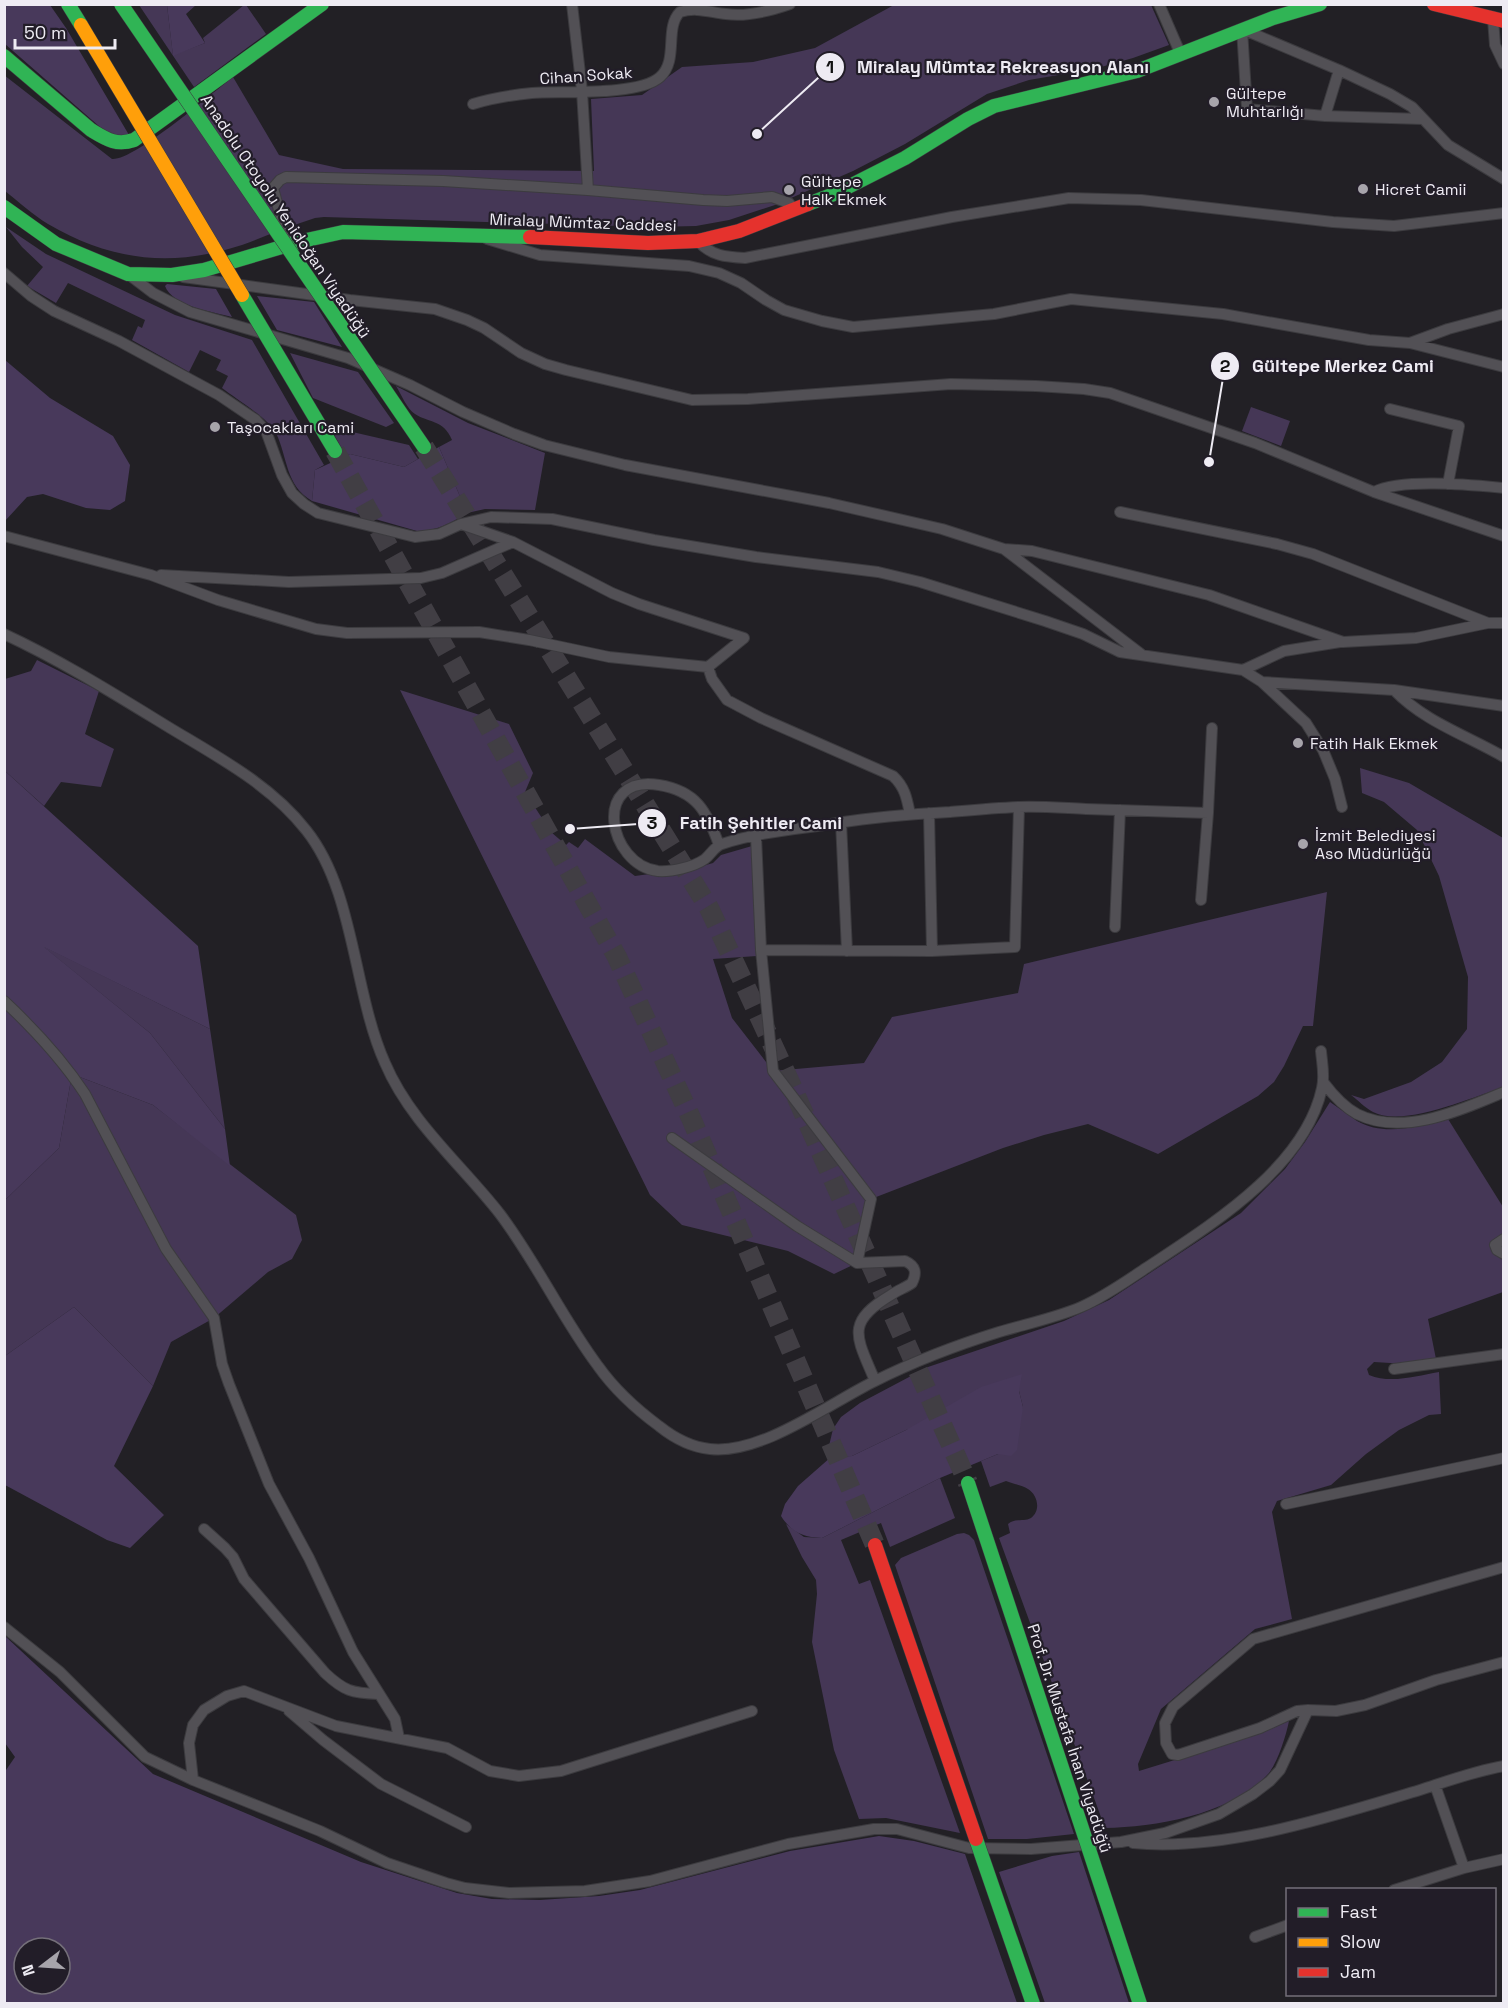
<svg xmlns="http://www.w3.org/2000/svg" width="1508" height="2008" viewBox="0 0 1508 2008" font-family="'Space Grotesk',sans-serif">
<style>
.green{fill:#453756}
.forest{fill:#48395b;fill-rule:evenodd}
.lines{fill:none;stroke-linecap:round;stroke-linejoin:round}
.highway-tunnel{stroke:#413e44;stroke-width:20;stroke-dasharray:20 10;stroke-linecap:butt}
.street-casing{stroke:#3c3b3f;stroke-width:12}
.fast-casing{stroke:#3c3b3f;stroke-width:15}
.jam-casing{stroke:#3c3b3f;stroke-width:15}
.street{stroke:#525055;stroke-width:10}
.fast{stroke:#30b455;stroke-width:14}
.jam{stroke:#e5322d;stroke-width:14}
.fast-bridge-casing{stroke:#3c3b3f;stroke-width:15;stroke-linecap:butt}
.slow-bridge-casing{stroke:#3c3b3f;stroke-width:15;stroke-linecap:butt}
.jam-bridge-casing{stroke:#3c3b3f;stroke-width:15;stroke-linecap:butt}
.fast-bridge{stroke:#30b455;stroke-width:14}
.slow-bridge{stroke:#ff9f0a;stroke-width:14}
.jam-bridge{stroke:#e5322d;stroke-width:14}
.poi-dot{fill:#a7a4ab;stroke:#221d28;stroke-width:2}
.labels{text-anchor:middle;stroke-width:4.5;stroke-linejoin:round;paint-order:stroke}
.street-label{font-size:16px;fill:#eeebf3;stroke:#221d28}
.poi-label{font-size:16px;fill:#eeebf3;stroke:#221d28;text-anchor:start}
.leader{fill:none;stroke:#eeebf3;stroke-width:2}
.callout-dot{fill:#eeebf3;stroke:#221d28;stroke-width:2}
.mark-label{font-size:18px;text-anchor:middle;font-weight:bold;fill:#111}
.callout-label{font-size:18px;text-anchor:middle;font-weight:bold;fill:#eeebf3;stroke:#221d28;stroke-width:4.5;stroke-linejoin:round;paint-order:stroke}
</style>
<rect width="100%" height="100%" fill="#222025"/>
<path class="green" d="M139,5H167L173,55L205,43L203,38L244,5H246L266,34L194,87Z
M894,5H1151L1169,45L1133,58L1094,69L1029,80L987,94L905,144L853,171L775,205L729,220L696,226L653,227L324,217L315,218C290,226 266,236 242,245C172,268 111,261 48,224C33,215 19,202 5,191L4,75L112,159C134,161 212,93 233,77L279,155L343,169L594,171L591,99L642,95L682,67L753,62L815,48Z
M6,227L46,254L175,315L252,340L324,465L315,470L312,501C285,485 288,458 276,433C269,419 235,398 222,388L228,376L216,370L221,360L200,350L189,372L132,340L138,326L142,328L145,320L68,283L56,303L27,286L43,267L22,247Z
M290,353L358,372L394,423L386,427L313,398Z
M396,386L468,423L545,453L535,510L485,509L467,513L439,447L452,440C443,419 431,424 415,414C407,409 401,394 396,386Z
M1251,407L1290,421L1281,446L1242,431Z
M335,428L409,445L418,459L404,467L350,454L346,456L331,429Z
M37,660L99,691L85,734L114,749L101,787L61,782L44,806L5,771V679L31,671Z
M400,690L509,724L533,773L525,792L551,832L566,845L569,842L578,848L585,839L635,876L699,867L713,863L721,855L752,846L757,956L713,959L732,1018L773,1071L864,1063L892,1017L1018,993L1024,964L1327,892L1313,1026H1303L1284,1066L1274,1082L1258,1096L1158,1154L1088,1124L1044,1135L1003,1148L871,1199L857,1263L834,1274L788,1251L682,1225L650,1195Z
M1360,768L1409,783L1503,838L1504,1087C1472,1097 1404,1128 1373,1112C1365,1108 1358,1100 1351,1095L1364,1099L1411,1082L1442,1062L1467,1029L1468,977L1439,876L1417,830L1384,802L1362,793Z
M41,945L210,1029L225,1129L150,1033Z
M72,1074L153,1105L296,1215L302,1240L292,1259L268,1272L214,1318L171,1342L153,1386L74,1307L5,1356V1200L59,1148Z
M1330,1102C1339,1108 1348,1115 1357,1121C1385,1137 1419,1126 1448,1119L1503,1207V1239L1495,1245L1503,1254V1292L1428,1319L1436,1359L1407,1364L1374,1362L1367,1369L1369,1375C1391,1384 1416,1376 1439,1372L1441,1414L1429,1415L1399,1430L1366,1454L1331,1485L1277,1501L1272,1512L1292,1619L1255,1629L1161,1709L1138,1764L1139,1771L1259,1734L1289,1721C1286,1736 1278,1761 1269,1773C1233,1814 1157,1827 1105,1828L999,1538L1010,1533L1008,1524C1015,1518 1024,1522 1031,1518C1041,1511 1038,1495 1028,1489C1022,1485 1013,1484 1006,1481L990,1487L981,1461L998,1454L1023,1407L1019,1391L906,1430L852,1456L831,1457L828,1450L833,1429L841,1417L860,1403L928,1367L1064,1321L1109,1300L1241,1213L1285,1169L1305,1142Z
M940,1478L955,1518L890,1547L881,1523L841,1540L859,1584L870,1580L960,1833L886,1818L859,1819L834,1750L812,1642L817,1594L816,1580L802,1557L786,1524L804,1537L822,1538Z
M964,1533L969,1535L974,1540L1074,1834L1027,1839H988L895,1565L901,1558L957,1534Z"/>
<path class="forest" d="M5,5H50L66,28L129,135L114,136L100,127L5,44Z
M167,5H196L186,14L205,43L173,56Z
M167,284L216,289L232,317C213,312 172,306 165,286Z
M257,296L314,302L342,347L277,330Z
M5,360L50,398L113,436L130,465L125,501L110,510L86,508L43,494L27,497L5,521Z
M439,447L467,513C451,523 437,531 417,531L312,501L315,470L350,454L404,467Z
M5,771L198,946L210,1029L44,947L150,1033L225,1129L230,1166L153,1105L72,1074L59,1148L5,1200Z
M74,1307L153,1386L114,1466L164,1515L130,1548L107,1540L5,1485V1356Z
M1022,1374L1019,1391L1023,1407L1017,1450L1011,1456L998,1454L940,1478L822,1538C803,1537 792,1533 781,1516L785,1504L798,1486L831,1457L852,1456L906,1430L981,1387Z
M5,1636L153,1774L361,1862L457,1893L492,1899L540,1900L599,1896L640,1890L790,1851L879,1836L914,1841L965,1854L1017,2003H5L4,1773L15,1757L5,1743ZM24,1948H60V1984H24Z
M1079,1852L1129,2003H1045L999,1872L1052,1856Z"/>
<g class="lines">
<path class="highway-tunnel" d="M424,447L709,908L788,1078L968,1483
M335,451L617,957L691,1118L875,1545"/>
<defs>
<path id="street" d="M572,4L582,91L588,190
M1159,4L1181,55
M1493,19L1495,45L1504,64
M1339,70L1325,116L1247,109L1242,29L1339,70L1390,94L1412,107L1448,145L1504,179
M473,104C493,98 512,95 532,93C562,91 639,96 660,77C679,60 664,28 680,12C696,7 709,12 726,14C747,17 770,11 790,4
M1325,116L1423,119
M286,236L273,188L280,180L286,177L443,181L588,190L703,200L727,201L772,197L789,203L794,210
M487,239L540,255L689,266L719,273L741,283L766,300L784,310L822,321L853,327L994,314L1071,299L1223,314L1369,340L1410,343L1504,367
M698,241C711,256 726,257 745,258L952,217L1069,198L1141,200L1333,222L1394,226L1504,213
M4,273L31,296L54,311L119,341L193,381L219,395L256,420L266,431L282,475L292,493L304,504L318,513L415,537L439,534L461,524L491,517L552,519L654,540L756,557L878,572L920,582L1045,621L1083,634L1120,652L1243,670L1262,682L1306,723L1323,750L1335,779L1342,807
M128,274L153,293L190,312L348,358L410,385L463,412L514,434L544,445L625,465L829,503L942,529L1004,549L1141,654
M183,277L350,300L435,309L467,320L484,328L521,353L545,364L566,370L692,400L748,399L951,384L1036,386L1084,389L1110,393L1255,443L1374,492L1504,536
M1410,343L1448,329L1504,314
M1390,409L1459,426L1448,484
M1374,492C1402,478 1471,485 1504,488
M1120,512L1277,544L1313,554L1488,623
M461,524L513,542L612,593L639,604L744,638
M4,536L151,575L218,600L316,629L347,633L479,632L529,640L609,657L708,667
M1004,549L1032,551L1209,595L1343,642L1416,638L1488,623H1504
M161,575L289,582L421,578L442,573L513,542
M4,634C62,661 116,695 170,728C218,757 271,785 306,830C355,891 353,992 385,1063C410,1122 462,1165 500,1214C537,1263 562,1318 598,1366C615,1390 636,1409 659,1426C674,1438 690,1447 710,1449C761,1455 830,1403 875,1381C915,1361 957,1345 999,1332C1026,1324 1055,1318 1081,1307C1104,1297 1125,1282 1146,1268C1209,1226 1305,1168 1322,1088C1325,1076 1322,1063 1321,1051
M744,638L708,667L712,679L727,700L761,718L893,776C905,787 907,799 910,814
M1243,670L1284,651L1340,642
M1262,682L1394,690L1504,706
M1394,690C1425,722 1466,735 1504,757
M929,813L932,951
M841,822L847,951
M756,836L761,950L773,1071L871,1199L857,1263
M719,845C707,811 696,791 659,785C591,774 608,865 658,871C671,872 694,867 705,859C711,854 715,846 722,844C758,832 800,829 837,823C875,817 913,814 950,812C973,810 995,808 1018,807C1040,806 1063,808 1086,809C1127,810 1167,812 1208,813
M1201,900L1208,813L1212,728
M1115,927L1120,810
M761,950L932,951L1015,947L1019,807
M4,1001C35,1030 62,1059 85,1094L166,1249L214,1318L222,1364L229,1384L269,1484L309,1558L353,1652L395,1719L399,1738
M1324,1083C1333,1095 1344,1107 1357,1114C1403,1137 1461,1110 1504,1092
M672,1138L797,1226L857,1263L905,1261C916,1266 917,1273 912,1283C905,1288 898,1290 891,1295C844,1323 857,1337 875,1381
M1504,1239L1495,1245L1497,1250L1504,1254
M1394,1369L1504,1354
M1286,1504L1504,1458
M204,1529L225,1548L233,1557L244,1579L325,1673C344,1691 352,1693 378,1694
M4,1627L60,1672L145,1757L193,1780
M1308,1710L1297,1711L1260,1728L1178,1755L1172,1754L1166,1743L1165,1723L1173,1707L1253,1639L1504,1567
M289,1711L323,1740L381,1784L466,1827
M752,1711L561,1771L519,1776L490,1771L447,1748L336,1726L244,1691L227,1696L204,1710L193,1725L189,1743L193,1780L320,1831L387,1863L446,1883L465,1888L509,1893L585,1891L650,1881L788,1844L874,1829H897L969,1848L1031,1849L1121,1842L1165,1833L1219,1814L1253,1794L1270,1781L1280,1770L1308,1710L1336,1711L1365,1705L1436,1680L1504,1662
M1435,1785L1464,1868
M1133,1843C1224,1852 1333,1816 1420,1790C1448,1781 1475,1771 1504,1766
M1394,1890L1464,1868L1504,1859
M1255,1937L1288,1925"/>
<path id="fast" d="M68,4L81,25
M4,56L91,130C106,139 116,146 134,140L322,4
M808,204L834,194L905,158L968,119L994,106L1137,71L1273,18L1320,4
M4,207L56,244L128,274L172,275L204,270L302,241L343,232L530,237"/>
<path id="jam" d="M1434,4L1504,21
M530,237L648,243L698,241L739,231L808,204"/>
</defs>
<use href="#street" class="street-casing"/>
<use href="#fast" class="fast-casing"/>
<use href="#jam" class="jam-casing"/>
<use href="#street" class="street"/>
<use href="#fast" class="fast"/>
<use href="#jam" class="jam"/>
<defs>
<path id="fast-bridge" d="M121,4L424,447
M242,295L335,451
M968,1483L1140,2004
M976,1839L1033,2004"/>
<path id="slow-bridge" d="M81,25L242,295"/>
<path id="jam-bridge" d="M875,1545L976,1839"/>
</defs>
<use href="#fast-bridge" class="fast-bridge-casing"/>
<use href="#slow-bridge" class="slow-bridge-casing"/>
<use href="#jam-bridge" class="jam-bridge-casing"/>
<use href="#fast-bridge" class="fast-bridge"/>
<use href="#slow-bridge" class="slow-bridge"/>
<use href="#jam-bridge" class="jam-bridge"/>
</g>
<g class="poi-dot">
<circle cx="1214" cy="102" r="6"/>
<circle cx="1363" cy="189" r="6"/>
<circle cx="789" cy="190" r="6"/>
<circle cx="215" cy="427" r="6"/>
<circle cx="1298" cy="743" r="6"/>
<circle cx="1303" cy="844" r="6"/>
</g>
<g class="labels">
<g class="street-label">
<text transform="translate(586 75) rotate(-4)" y="6">Cihan Sokak</text>
<text transform="translate(286 216) rotate(56)" y="6">Anadolu Otoyolu Yenidoğan Viyadüğü</text>
<text transform="translate(583 222) rotate(2)" y="6">Miralay Mümtaz Caddesi</text>
<text transform="translate(1070 1738) rotate(72)" y="6">Prof. Dr. Mustafa İnan Viyadüğü</text>
</g>
<g class="poi-label">
<text x="1226" y="99">Gültepe<tspan x="1226" dy="18">Muhtarlığı</tspan></text>
<text x="801" y="187">Gültepe<tspan x="801" dy="18">Halk Ekmek</tspan></text>
<text x="1375" y="195">Hicret Camii</text>
<text x="227" y="433">Taşocakları Cami</text>
<text x="1310" y="749">Fatih Halk Ekmek</text>
<text x="1315" y="841">İzmit Belediyesi<tspan x="1315" dy="18">Aso Müdürlüğü</tspan></text>
</g>
</g>
<path class="leader" d="M757 134L830 67M1209 462L1225 366M570 829L652 823"/>
<g class="callout-dot">
<circle cx="757" cy="134" r="6"/>
<circle cx="1209" cy="462" r="6"/>
<circle cx="570" cy="829" r="6"/>
<circle cx="830" cy="67" r="15"/>
<circle cx="1225" cy="366" r="15"/>
<circle cx="652" cy="823" r="15"/>
</g>
<g class="mark-label">
<text x="830" y="73">1</text>
<text x="1225" y="372">2</text>
<text x="652" y="829">3</text>
</g>
<g class="callout-label">
<text x="1003" y="73">Miralay Mümtaz Rekreasyon Alanı</text>
<text x="1343" y="372">Gültepe Merkez Cami</text>
<text x="761" y="829">Fatih Şehitler Cami</text>
</g>
<rect width="1508" height="2008" fill="none" stroke="#eeebf3" stroke-width="12"/>
<rect x="1286" y="1888" width="210" height="108" fill="#221d28" stroke="#746f79" stroke-width="1.5"/>
<rect x="1298" y="1908" width="30" height="9" fill="#30b455" stroke="#746f79" stroke-width="1.5"/>
<text x="1340" y="1918" font-size="18" fill="#eeebf3">Fast</text>
<rect x="1298" y="1938" width="30" height="9" fill="#ff9f0a" stroke="#746f79" stroke-width="1.5"/>
<text x="1340" y="1948" font-size="18" fill="#eeebf3">Slow</text>
<rect x="1298" y="1968" width="30" height="9" fill="#e5322d" stroke="#746f79" stroke-width="1.5"/>
<text x="1340" y="1978" font-size="18" fill="#eeebf3">Jam</text>
<g transform="translate(42 1966) rotate(253)"><circle r="28" fill="#221d28" stroke="#746f79" stroke-width="1.5"/>
<path d="M0-4.5L10 22L0 15L-10 22Z" fill="#a7a4ab"/>
<text y="-9" font-size="16" font-weight="bold" text-anchor="middle" fill="#eeebf3">N</text>
</g>
<path d="M15 39v9h100v-9" fill="none" stroke="#eeebf3" stroke-width="3"/>
<text x="24" y="39" font-size="18" fill="#eeebf3" stroke="#221d28" stroke-width="4.5" paint-order="stroke">50 m</text>
</svg>
